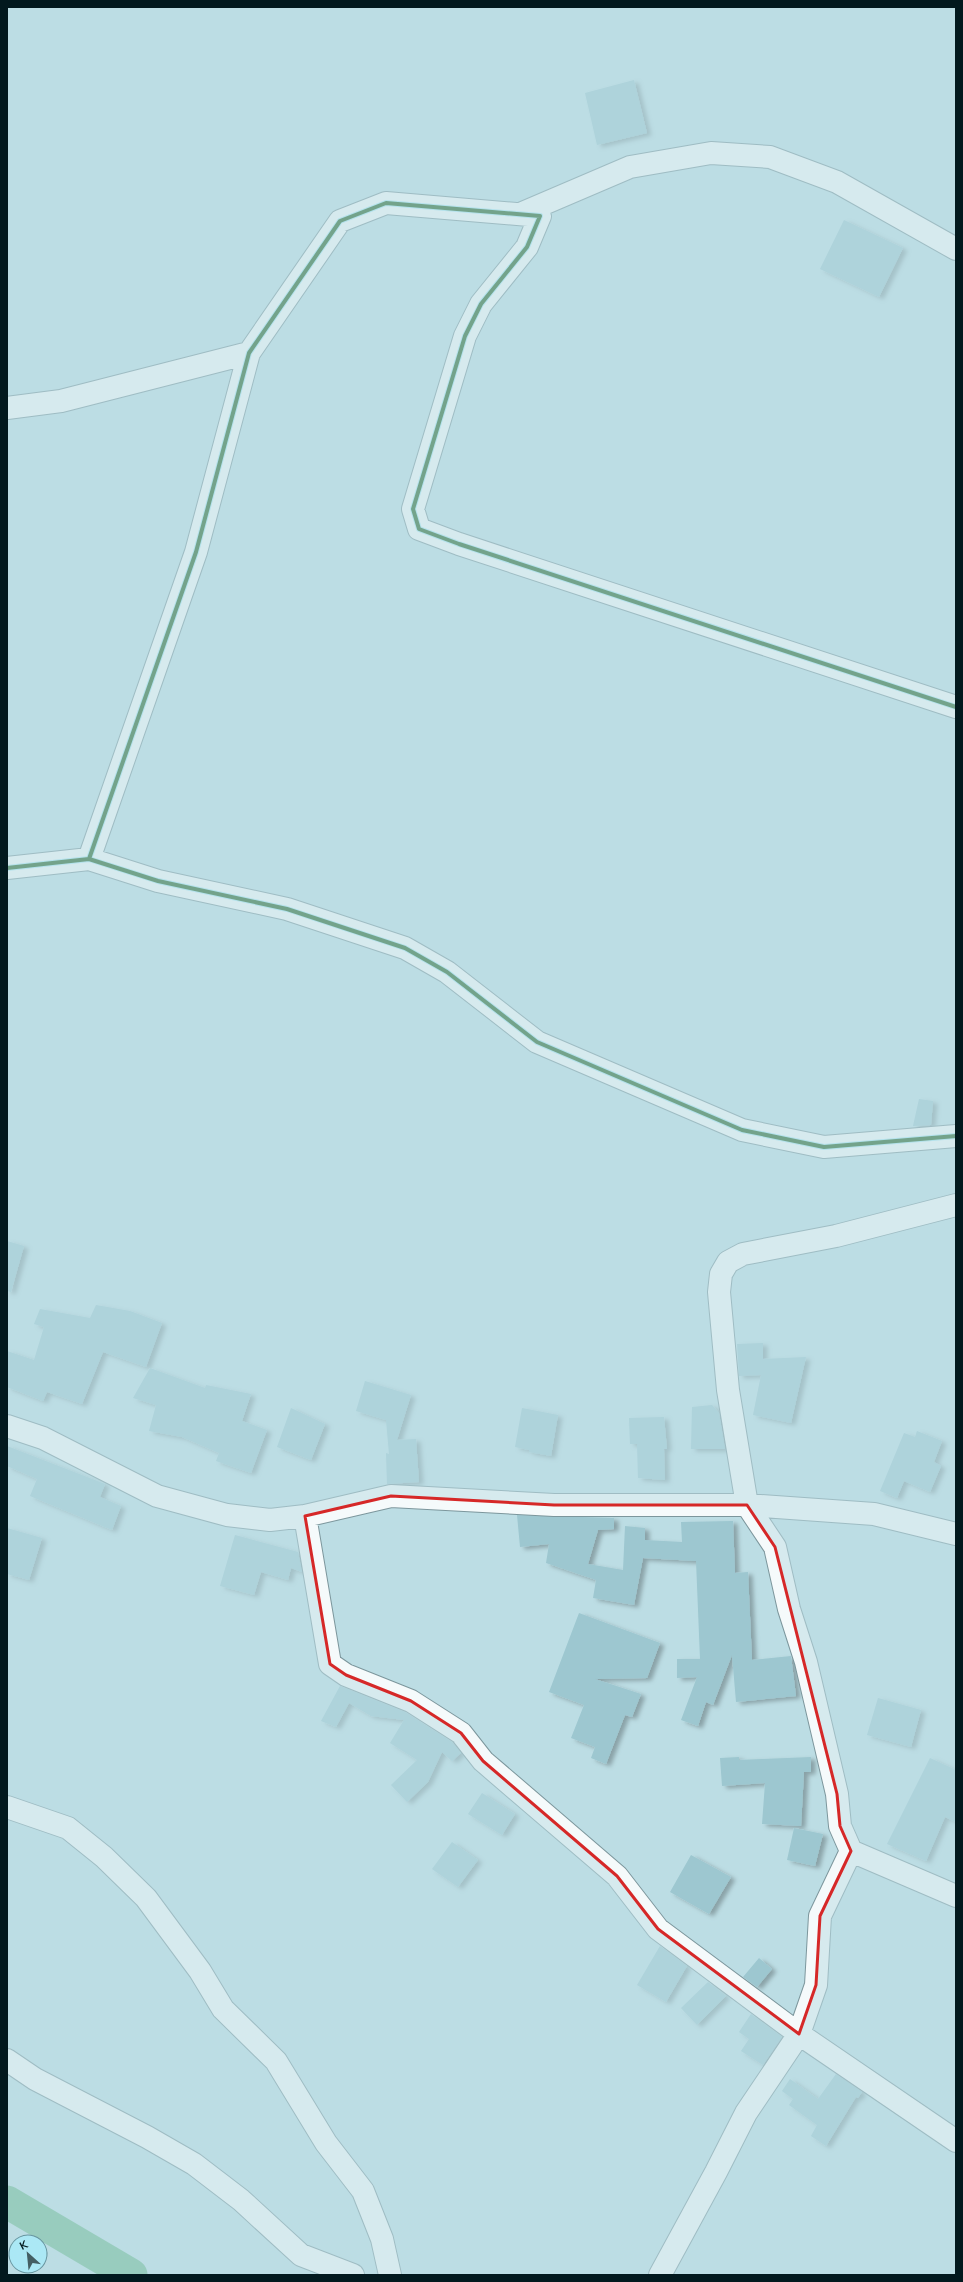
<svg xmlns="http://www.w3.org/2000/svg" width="963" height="2282" viewBox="0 0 963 2282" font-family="Mulish,sans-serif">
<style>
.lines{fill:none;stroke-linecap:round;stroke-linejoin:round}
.river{stroke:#6eb991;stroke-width:33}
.building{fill:#9dc7d0;filter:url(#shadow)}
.minor-casing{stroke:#7c969c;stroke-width:24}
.minor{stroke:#f5fafb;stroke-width:22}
.cycleway-casing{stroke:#abe8f5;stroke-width:6}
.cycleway{stroke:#1b5e20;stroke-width:4}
.marked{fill:none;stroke:#d62828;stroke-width:3;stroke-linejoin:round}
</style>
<defs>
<filter id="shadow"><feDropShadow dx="4.5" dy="2.5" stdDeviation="2" flood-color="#0004"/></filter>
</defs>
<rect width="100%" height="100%" fill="#bcdde4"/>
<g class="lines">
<path class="river" d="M7,2202L131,2275"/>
</g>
<path class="building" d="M634,80L647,133L597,145L585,93Z
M844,220L903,248L879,297L820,269Z
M919,1099L933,1101L931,1125L913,1126Z
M7,1241L24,1246L11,1292L7,1291Z
M96,1305L130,1311L162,1323L146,1367L103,1352L82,1404L47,1392L43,1401L7,1387V1351L34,1360L44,1327L34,1324L40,1309L90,1318Z
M763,1343V1359L806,1357L791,1423L753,1415L761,1375L739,1376L737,1344Z
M150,1368L205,1388L206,1385L251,1394L242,1421L267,1430L251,1473L216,1461L219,1453L182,1437L149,1431L156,1405L133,1398Z
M365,1381L411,1395L397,1440L416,1439L419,1482L387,1484L386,1453L389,1454L386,1420L356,1411Z
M712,1405L719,1413L725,1449H691L692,1407Z
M291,1408L325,1424L311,1460L277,1447Z
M522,1408L558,1415L551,1456L529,1452V1450L515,1447Z
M664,1417L667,1449H664L665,1480L638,1478L637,1444H630L629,1418Z
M917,1431L942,1441L934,1462L941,1466L930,1492L904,1481L897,1498L880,1491L904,1433L915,1437Z
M7,1446L105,1484L100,1497L121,1506L112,1530L30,1496L37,1479L7,1466Z
M517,1515L614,1518V1529L598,1530L588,1564L623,1570L625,1526L645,1528V1540L682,1542L681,1522L733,1521L735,1573L748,1572L752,1660L791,1656L796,1696L736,1702L732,1655L713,1705L706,1702L698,1726L681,1720L697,1677L677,1678V1659H700L696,1561L643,1558L634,1605L593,1598L596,1580L546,1563L549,1544L520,1547Z
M7,1528L42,1538L29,1580L7,1574Z
M235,1535L298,1552L302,1572L291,1568L288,1580L261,1572L254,1595L220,1586Z
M579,1613L660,1643L647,1678L595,1679L641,1694L632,1717L625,1715L606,1764L591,1758L595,1747L571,1738L584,1705L549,1692Z
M340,1686L405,1712L452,1742L461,1753L452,1761L442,1752L428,1782L407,1802L391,1785L417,1760L390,1743L404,1720L371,1716L349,1703L336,1727L321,1721Z
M878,1698L921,1710L911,1747L867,1735Z
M739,1757V1760L811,1757V1772H804L801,1826L762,1824L765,1783L722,1786L720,1758Z
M930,1758L956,1770V1822L945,1817L926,1861L887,1844Z
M482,1793L515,1814L502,1835L468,1814Z
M794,1828L823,1834L815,1866L787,1860Z
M452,1842L478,1860L458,1887L432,1869Z
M691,1855L731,1877L709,1914L670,1892Z
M660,1946L687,1966L666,2002L637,1985Z
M759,1958L772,1969L757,1987L743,1977Z
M708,1982L726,1996L697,2025L681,2008Z
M751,2014L782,2037L763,2065L741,2051L749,2039L739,2032Z
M836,2074L862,2092L858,2098L856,2097L826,2146L811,2136L817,2125L789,2105L793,2099L782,2091L790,2079L818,2099Z"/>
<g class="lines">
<defs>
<path id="minor" d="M520,214L630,167L711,153L770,157L837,182L956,249
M7,408L61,401L249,353
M89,859L196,552L249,353L340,221L386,203L540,216L527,247L481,304L465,336L413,509L419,529L459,544L956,707
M7,868L89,859L158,881L287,909L405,948L447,972L537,1042L742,1130L824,1147L956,1136
M956,1205L836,1236L743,1254L728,1262L721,1274L719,1292L728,1390L747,1505L775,1547L789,1609L806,1662L837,1794L840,1826L851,1851L956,1896
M7,1426L43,1438L157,1496L227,1515L270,1520L305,1516L391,1496L554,1505H747L874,1514L956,1534
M305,1516L330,1664L346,1675L411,1701L461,1733L483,1761L617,1876L658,1929L799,2034L956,2141
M7,1807L68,1828L104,1857L146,1898L200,1971L223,2009L276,2061L326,2143L363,2191L382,2239L390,2275
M7,2060L35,2079L147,2137L194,2164L241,2200L301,2255L353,2275
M660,2275L716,2172L746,2113L799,2034L816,1985L820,1916L851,1851"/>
</defs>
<use href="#minor" class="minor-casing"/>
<use href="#minor" class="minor"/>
<defs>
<path id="cycleway" d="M89,859L196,552L249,353L340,221L386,203L540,216L527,247L481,304L465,336L413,509L419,529L459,544L956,707
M7,868L89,859L158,881L287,909L405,948L447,972L537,1042L742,1130L824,1147L956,1136"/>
</defs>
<use href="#cycleway" class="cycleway-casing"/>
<use href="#cycleway" class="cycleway"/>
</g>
<path d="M0 0H963V2282H0ZM391,1496L554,1505H747L775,1547L837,1794L840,1826L851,1851L820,1916L816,1985L799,2034L658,1929L617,1876L483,1761L461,1733L411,1701L346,1675L330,1664L305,1516Z" fill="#bcdde4" fill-opacity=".55" fill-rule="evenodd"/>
<path class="marked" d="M391,1496L554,1505H747L775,1547L837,1794L840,1826L851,1851L820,1916L816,1985L799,2034L658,1929L617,1876L483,1761L461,1733L411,1701L346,1675L330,1664L305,1516Z"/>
<rect width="963" height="2282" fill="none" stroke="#02191e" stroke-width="16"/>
<g transform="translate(28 2254) rotate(333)"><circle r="19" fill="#abe8f5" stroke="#67959f"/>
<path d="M0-3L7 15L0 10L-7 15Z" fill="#435e63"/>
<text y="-6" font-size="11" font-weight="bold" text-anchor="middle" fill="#02191e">K</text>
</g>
</svg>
